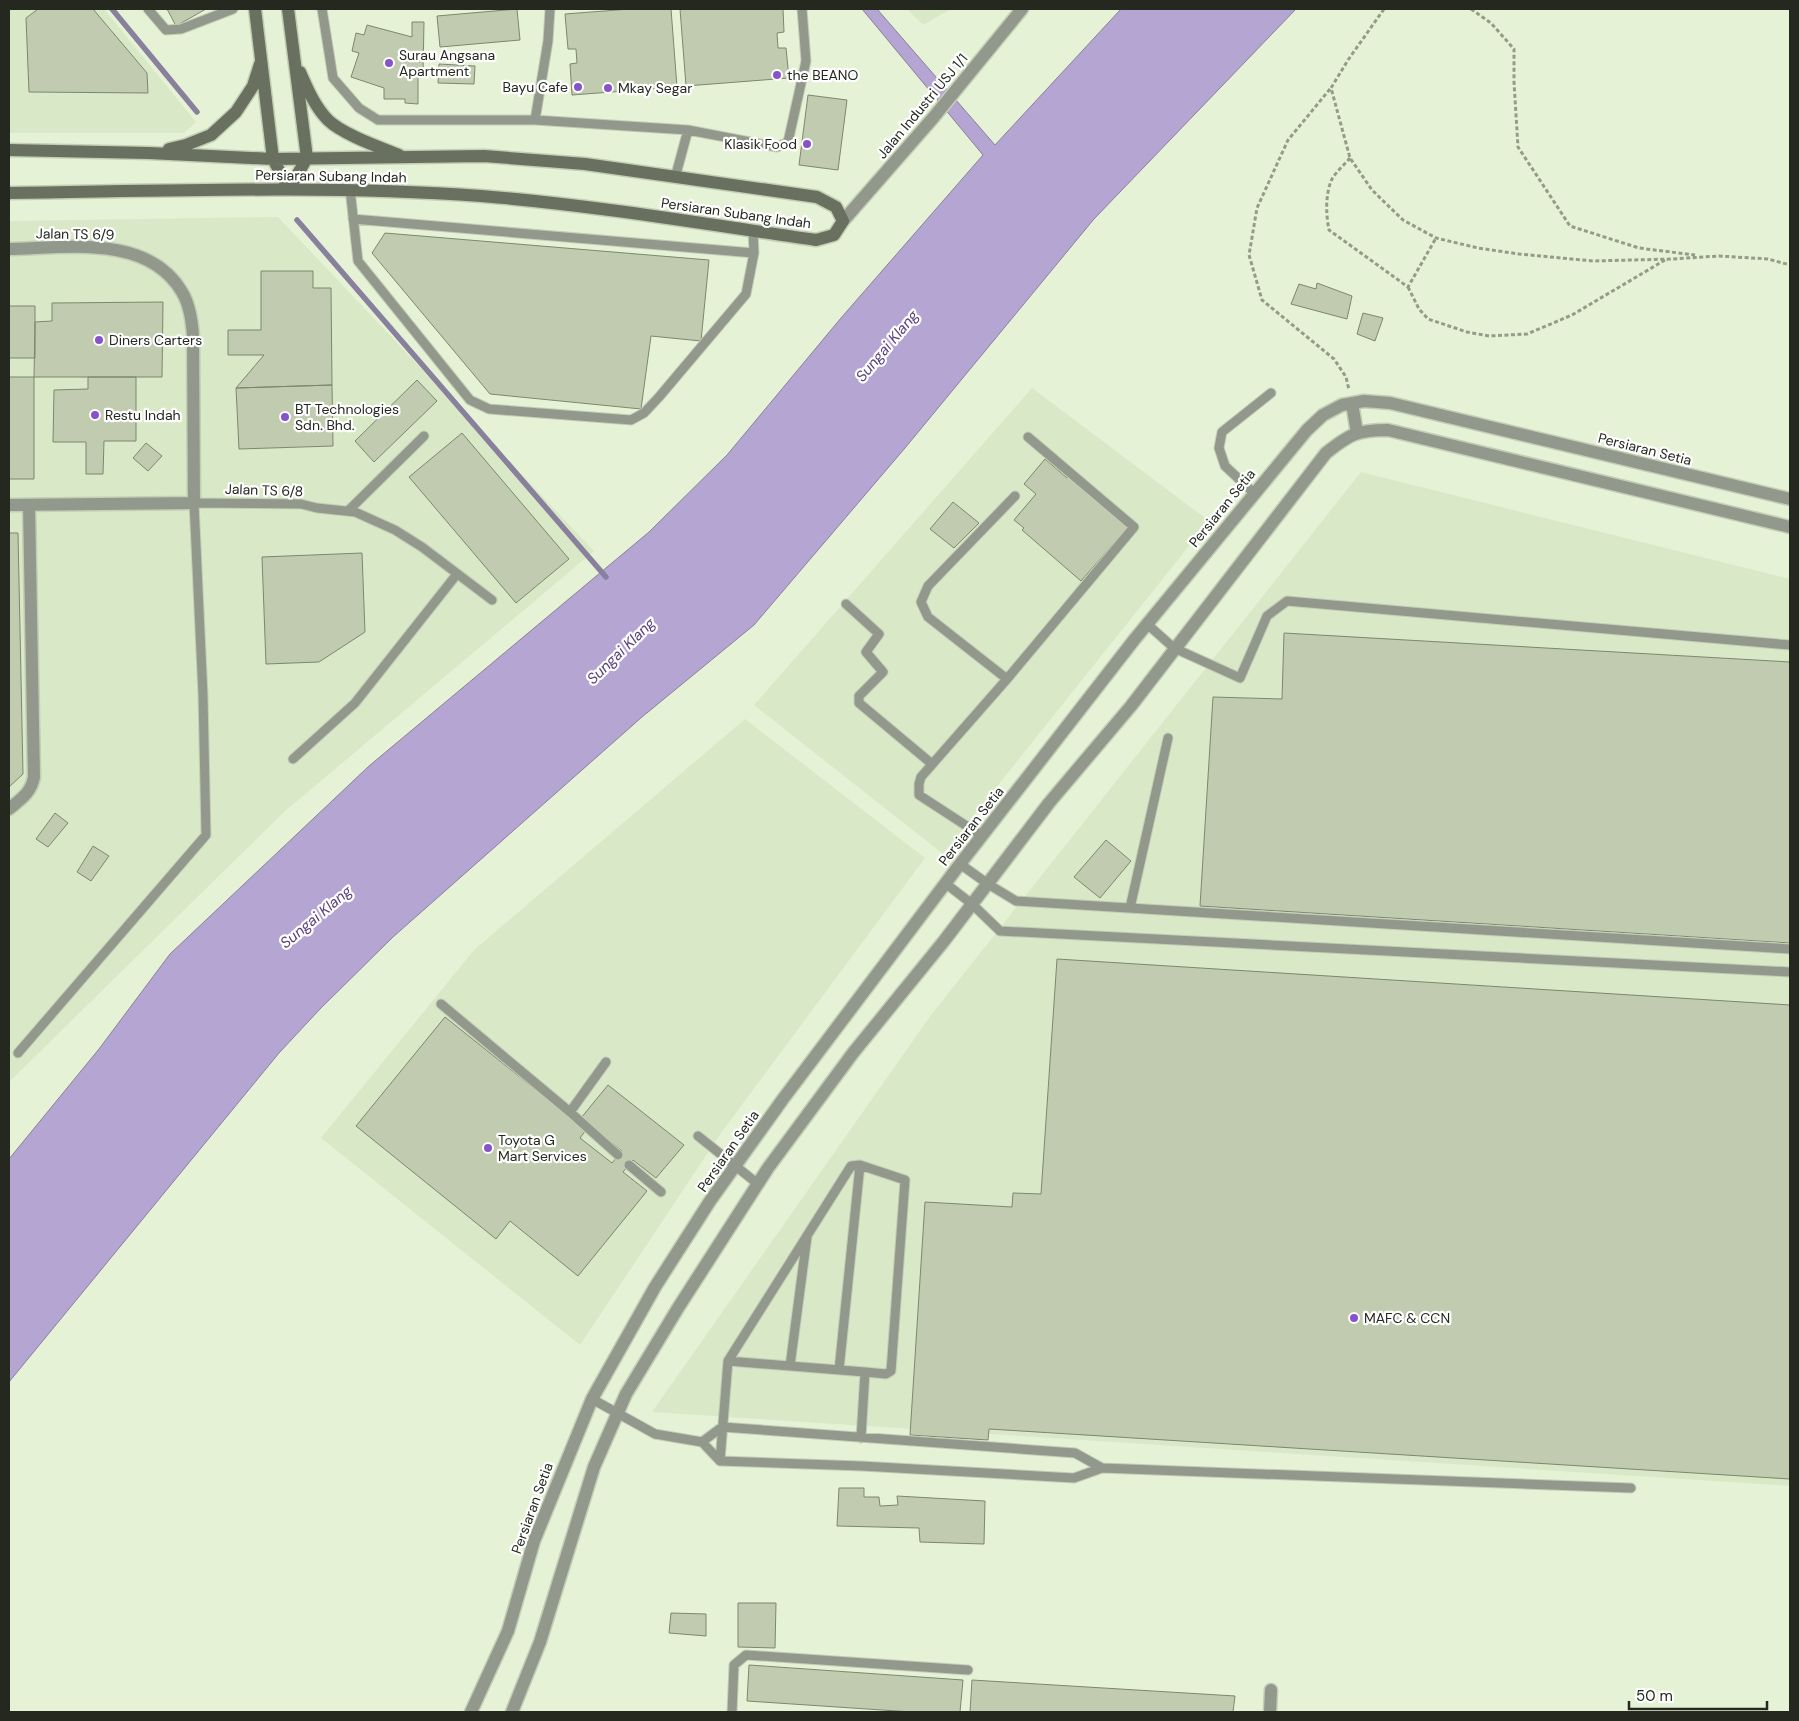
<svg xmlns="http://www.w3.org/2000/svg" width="1799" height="1721" viewBox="0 0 1799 1721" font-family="'DM Sans',sans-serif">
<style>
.built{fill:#d9e8c6}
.water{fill:#b4a5d3;stroke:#89809d}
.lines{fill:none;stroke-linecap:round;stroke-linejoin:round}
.stream{stroke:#89809d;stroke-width:5.5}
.building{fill:#c0cbb0;stroke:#7d876e}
.service-casing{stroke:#c3ceb5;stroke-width:11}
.minor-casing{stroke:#c3ceb5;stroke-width:15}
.tertiary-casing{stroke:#c3ceb5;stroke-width:15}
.secondary-casing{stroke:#c3ceb5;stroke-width:15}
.path{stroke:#949c88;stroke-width:3;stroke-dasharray:4 2.5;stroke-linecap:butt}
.service{stroke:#93988d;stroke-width:9}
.minor{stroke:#93988d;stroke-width:12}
.tertiary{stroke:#93988d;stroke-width:12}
.secondary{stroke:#69705f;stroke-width:12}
.poi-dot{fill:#8653cb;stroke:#fff;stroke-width:2}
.labels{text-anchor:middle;stroke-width:4.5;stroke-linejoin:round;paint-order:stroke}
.poi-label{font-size:14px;fill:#24281e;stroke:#fff;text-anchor:start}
.street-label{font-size:14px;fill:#24281e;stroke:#fff}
.water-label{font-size:15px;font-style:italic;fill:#58417c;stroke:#fff}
</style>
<rect width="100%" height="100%" fill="#e6f2d6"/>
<path class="built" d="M9,9H104L196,122L184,133H9Z
M907,9H951L923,25Z
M278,217L594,551L284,812L9,1082V221Z
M1032,388L1209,521L943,854L754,705Z
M1361,472L1790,579V1486L652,1412L931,1015Z
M745,719L925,858L721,1133L580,1345L321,1138L474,950Z"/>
<path class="water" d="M862,9H877L995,145L1121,9H1296L1094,219L905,448L754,625L642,717L393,937L321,1008L279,1053L9,1382V1159L99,1049L170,954L369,766L649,532L727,455L841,318L983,155Z"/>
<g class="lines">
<path class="stream" d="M112,9L197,112
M297,220L606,577"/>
</g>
<path class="building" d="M38,9H93L147,73L148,93L29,92L26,18Z
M167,9H206L176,26Z
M517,9L520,40L440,47L437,16Z
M630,9H671L677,87L572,95L570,64L577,63L576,49H568L565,14Z
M680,9H783L784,32L777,33L778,48H786L789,78L686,86Z
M412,22H424L423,73H418V104L405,103V99H384V88L351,77L359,53L352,51L356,33L364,35L367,25L412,37Z
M439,64L475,66L474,84L438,83Z
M808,95L847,100L838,170L799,165Z
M385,233L709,260L701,341L651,336L641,409L490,394L372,253Z
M261,271H313V288H331L332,385L236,388L264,355H228V330H261Z
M1317,283L1352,296L1347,319L1291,304L1299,284L1316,289Z
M163,302L162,377H34L35,322L52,321V303Z
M9,306H35V358H9Z
M1363,313L1383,318L1375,341L1357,334Z
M9,377H34V479H9Z
M88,377H136V441H104L103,474H86V442H53L54,390L88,389Z
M417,380L437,401L374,462L355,441Z
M332,385L333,446L239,449L236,388Z
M462,433L569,559L516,603L409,477Z
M146,443L162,456L148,471L133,458Z
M1045,459L1067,478L1070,475L1129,526L1081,581L1022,530L1024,528L1014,520L1036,494L1024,484Z
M953,502L979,523L954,548L930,529Z
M9,533H18L23,774L9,787Z
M362,553L365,632L319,662L266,664L262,557Z
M1284,633L1790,662V943L1200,906L1213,697L1282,699Z
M55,813L68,823L48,847L36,839Z
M1106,840L1131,861L1100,898L1074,877Z
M93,846L109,856L91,881L77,872Z
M1057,959L1790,1005V1479L989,1429L988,1440L910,1435L925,1202L1012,1207L1013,1193L1041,1194Z
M445,1017L586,1130L580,1138L612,1163L622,1151L581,1118L608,1085L684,1145L656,1178L633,1160L623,1172L647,1191L578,1276L510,1221L496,1239L356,1126Z
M839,1488H864V1497H879L880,1506L898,1505L897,1496L985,1501L984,1544L920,1542L919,1528L837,1526Z
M738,1603H776L775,1648L738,1647Z
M671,1613L706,1614V1636L669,1633Z
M749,1665L963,1680L960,1712H912L747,1701Z
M972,1680L1235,1696L1233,1712H970Z"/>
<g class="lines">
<defs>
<path id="service" d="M148,9L166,30L181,29L233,9
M322,9L333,78L359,108L378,120H535L688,130L777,147L788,142L806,61L802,9
M535,120L548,41L550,9
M675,178L688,130
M350,189L358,261L470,400L489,409L631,420L644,413L659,397L746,294L754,253
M353,219L754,253L753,231
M1254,493L1225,466L1219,448L1222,432L1271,393
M348,511L424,436
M846,604L879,634L866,652L883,672L859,696V703L932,764
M1147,624L1174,648L1240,678L1267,616L1287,601L1790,645
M1007,679L928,617L921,602L928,586L1015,496
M293,759L355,703L457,574
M982,836L919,795V784L921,777L1007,679L1134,527L1028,437
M960,864L988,884L1016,901L1790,949
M945,883L972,904L1000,931L1790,972
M1130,908L1168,738
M441,1004L570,1112L618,1155
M18,1053L206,835L203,695L194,503L301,504L317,508L355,512L395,530L422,547L492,600
M570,1112L606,1062
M698,1136L758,1184
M629,1165L661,1192
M728,1361L865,1372
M790,1366L807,1237
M839,1370L860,1165
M592,1399L655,1434L702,1442L720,1461L861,1466L1074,1478L1102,1468L1631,1488
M702,1442L722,1427L1075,1453L1102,1468
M720,1461L728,1361L851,1166L860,1165L905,1180L891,1371L886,1374L865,1372L861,1438
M732,1712L734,1665L746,1655L968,1670"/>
<path id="minor" d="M9,249C66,248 148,234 182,292C190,305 192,321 193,336L194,503L9,505
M9,809C21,799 31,793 34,777L29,505
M1270,1712L1271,1690"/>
<path id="tertiary" d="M843,221L933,118L1022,9
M1352,403L1357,433
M471,1712L508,1631L534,1541L592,1399L655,1287L710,1201L783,1099L960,864L1134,640L1307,430L1323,415L1342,405L1364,401L1390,403L1790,499
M512,1712L540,1642L594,1467L626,1394L678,1308L768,1168L853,1053L944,941L1049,803L1131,706L1326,453C1350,434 1357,430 1388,430L1790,527"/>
<path id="secondary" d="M255,9L273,159L289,189
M288,9L307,158L289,189
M300,72C307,88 315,107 328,120C342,134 379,147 399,155
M169,149L186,145L211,135L236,112L253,86L260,64
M9,150L149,153L273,159L484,156L585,164L817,197L836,207L843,221L834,235L816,240C705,224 593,205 481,196C324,185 166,191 9,193"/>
</defs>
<use href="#service" class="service-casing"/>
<use href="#minor" class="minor-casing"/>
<use href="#tertiary" class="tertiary-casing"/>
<use href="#secondary" class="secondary-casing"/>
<path class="path" d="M1384,9L1348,60L1331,88L1350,158L1372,190L1403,220L1436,238L1478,248L1519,254L1593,261L1672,259L1719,256L1768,259L1790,265
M1471,9L1491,23L1514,49V82L1518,147L1570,226L1639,248L1695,255
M1330,89L1288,140L1257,208L1249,255L1262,300L1334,359L1346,377L1349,390
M1350,158C1345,164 1336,172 1332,179C1325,194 1326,215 1329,230L1408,287L1436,238
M1408,287L1419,309L1428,319L1467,332L1489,336L1527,334L1572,315L1665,260"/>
<use href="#service" class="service"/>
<use href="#minor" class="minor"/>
<use href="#tertiary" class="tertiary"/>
<use href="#secondary" class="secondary"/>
</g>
<g class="poi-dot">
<circle cx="389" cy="63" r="5"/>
<circle cx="777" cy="75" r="5"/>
<circle cx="578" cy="87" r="5"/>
<circle cx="608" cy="88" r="5"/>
<circle cx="807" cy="144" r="5"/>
<circle cx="99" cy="340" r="5"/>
<circle cx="95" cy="415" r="5"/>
<circle cx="285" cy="417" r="5"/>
<circle cx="488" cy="1148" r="5"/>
<circle cx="1354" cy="1318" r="5"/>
</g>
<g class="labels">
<g class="poi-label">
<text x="399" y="60">Surau Angsana<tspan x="399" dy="16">Apartment</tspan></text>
<text x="787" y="80">the BEANO</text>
<text x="568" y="92" text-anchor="end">Bayu Cafe</text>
<text x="618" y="93">Mkay Segar</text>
<text x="797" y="149" text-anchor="end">Klasik Food</text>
<text x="109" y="345">Diners Carters</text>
<text x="295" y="414">BT Technologies<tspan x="295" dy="16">Sdn. Bhd.</tspan></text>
<text x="105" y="420">Restu Indah</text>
<text x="498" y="1145">Toyota G<tspan x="498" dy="16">Mart Services</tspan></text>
<text x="1364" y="1323">MAFC &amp; CCN</text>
</g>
<g class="street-label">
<text transform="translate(922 106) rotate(-50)" y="5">Jalan Industri USJ 1/1</text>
<text transform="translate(331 176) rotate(1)" y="5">Persiaran Subang Indah</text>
<text transform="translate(736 213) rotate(8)" y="5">Persiaran Subang Indah</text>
<text transform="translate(75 234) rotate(1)" y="5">Jalan TS 6/9</text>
<text transform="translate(1645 449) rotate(14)" y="5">Persiaran Setia</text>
<text transform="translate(264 490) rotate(2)" y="5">Jalan TS 6/8</text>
<text transform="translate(1222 508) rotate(-51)" y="5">Persiaran Setia</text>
<text transform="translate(971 826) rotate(-52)" y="5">Persiaran Setia</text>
<text transform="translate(728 1151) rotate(-55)" y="5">Persiaran Setia</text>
<text transform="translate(532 1508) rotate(-70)" y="5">Persiaran Setia</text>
</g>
<g class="water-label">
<text transform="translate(887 346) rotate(-50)" y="5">Sungai Klang</text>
<text transform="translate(621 651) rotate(-44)" y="5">Sungai Klang</text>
<text transform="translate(316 917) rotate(-40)" y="5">Sungai Klang</text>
</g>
</g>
<rect width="1799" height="1721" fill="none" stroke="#24281e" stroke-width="20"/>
<path d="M1629 1701v8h138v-8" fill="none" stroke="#24281e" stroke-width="2.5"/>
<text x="1636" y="1701" font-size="15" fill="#24281e" stroke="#ffffff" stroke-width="4" paint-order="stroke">50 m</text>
</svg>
